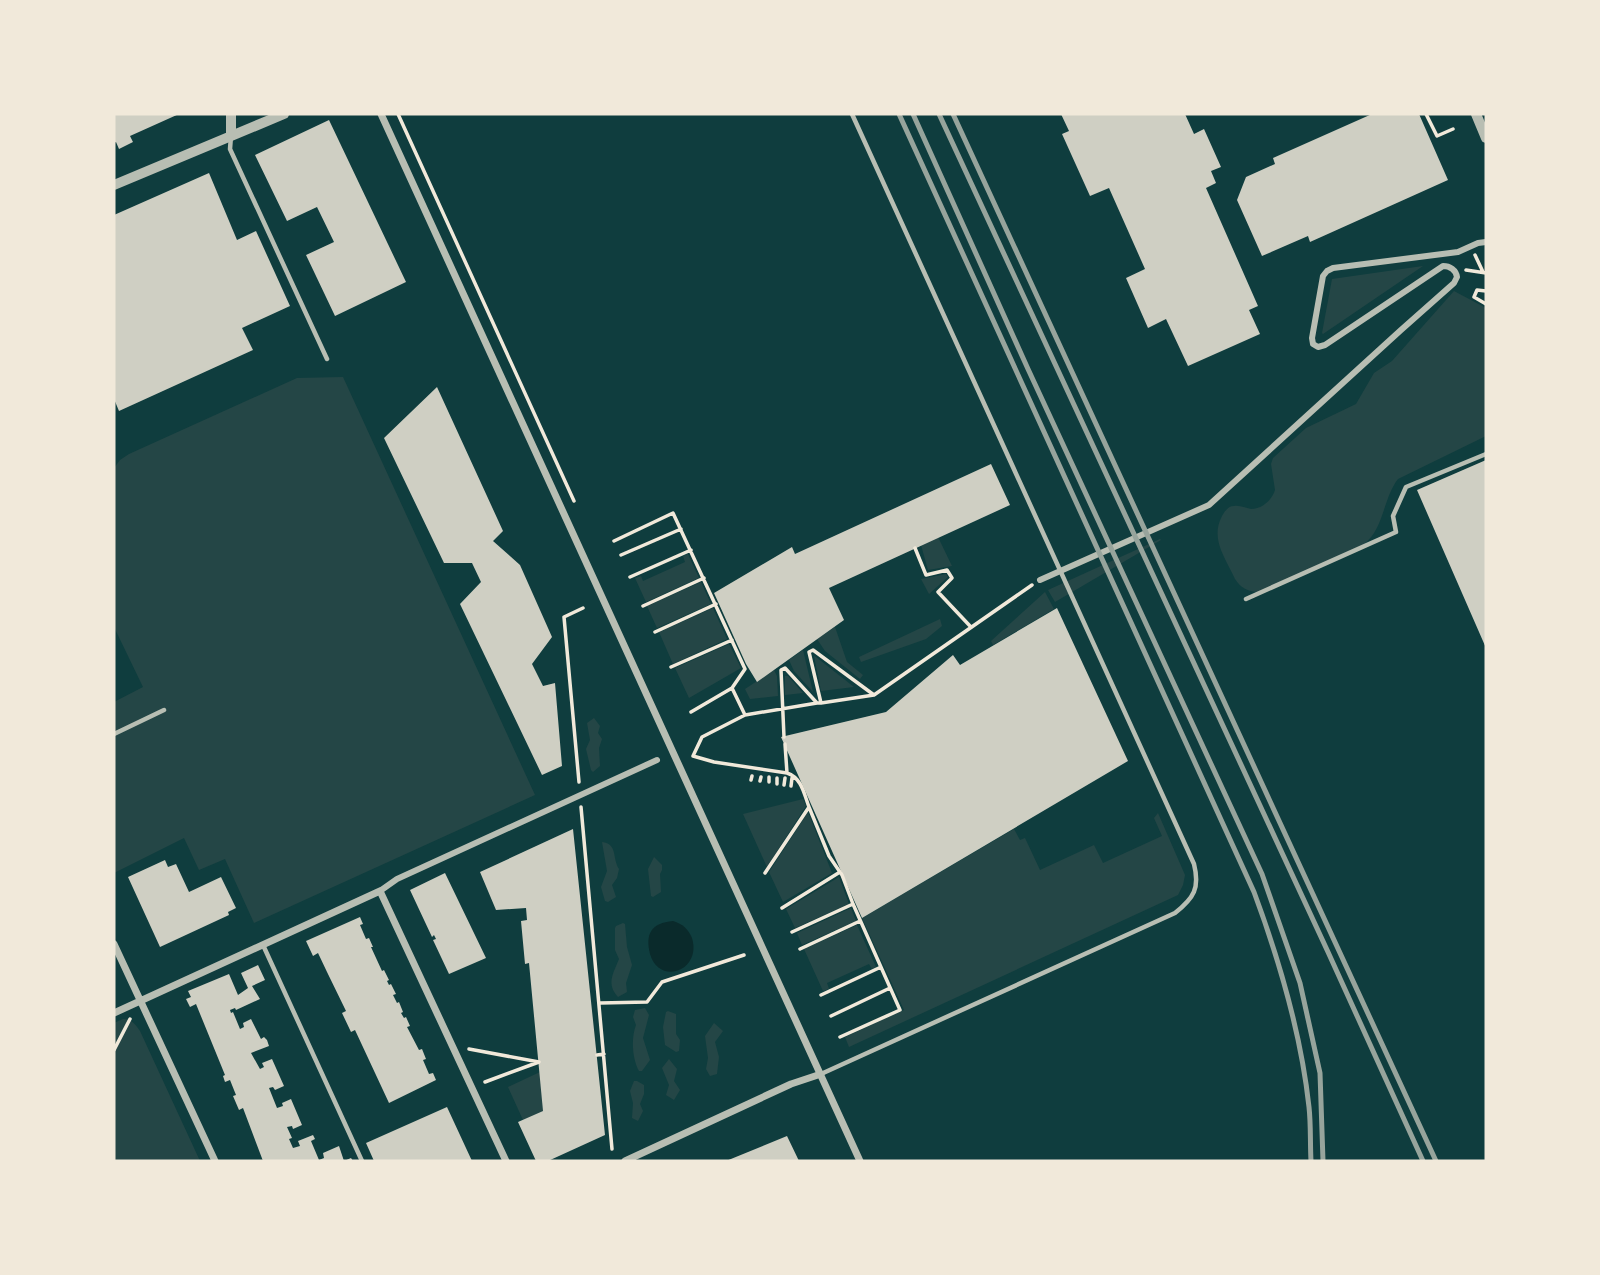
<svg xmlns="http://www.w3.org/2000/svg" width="1600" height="1275" viewBox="0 0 1600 1275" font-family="'Alegreya Sans',sans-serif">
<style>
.green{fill:#244646}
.water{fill:#0a2a2b}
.building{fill:#cfcfc3}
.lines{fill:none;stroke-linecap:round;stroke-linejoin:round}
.path{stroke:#f1e9da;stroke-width:3.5}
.service{stroke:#b8beb3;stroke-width:4.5}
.pedestrian{stroke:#b8beb3;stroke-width:6}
.minor{stroke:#b8beb3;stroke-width:7}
.tertiary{stroke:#b8beb3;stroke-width:10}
.rail{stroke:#97a49c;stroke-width:5}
</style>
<rect width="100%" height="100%" fill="#0f3d3e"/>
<path class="green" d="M1423,266L1323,334L1322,333L1332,279Z
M1454,291L1486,308V436L1398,479C1383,498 1384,530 1363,545L1258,592C1248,592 1240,587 1235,579C1225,557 1210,539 1222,516C1225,511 1228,506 1234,506C1240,505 1245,508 1251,509C1262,509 1272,500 1275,490L1271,464L1273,458L1306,428L1356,404L1374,373L1392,361Z
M343,377L535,795L254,923L225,859L199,870L184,838L114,873V702L143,687L114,627V468L120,460L129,454L297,378Z
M938,537L952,566L928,570L921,545Z
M1160,539L1161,540L1055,602L1048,590Z
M688,554L699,578L646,602L635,578L641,576L643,581L685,562L683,556Z
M946,574L948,577L929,594L921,579Z
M701,582L711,604L657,628L647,606Z
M1045,592L1054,609L993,645L991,641Z
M713,608L727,639L673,664L659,632Z
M940,619L942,626L926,639L861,662L859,657Z
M835,627L847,662L863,675L860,679L825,651L817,639Z
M729,644L741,668L689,698L675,668Z
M803,650L813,692L794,671L789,660Z
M814,656L816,657L854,687L821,691Z
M774,670L777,676L778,696L750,699L745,689Z
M785,676H788L803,693L785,695Z
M594,718L600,726L598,733L602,739L599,748L600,766L593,772L591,770L586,749L590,740L587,723Z
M803,799L806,806L767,867L743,814Z
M808,812L832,873L783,902L769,872Z
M1158,813L1185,875L1183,885L1178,895L849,1047L845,1037L904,1010L862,918L1014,829L1020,840L1025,838L1040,870L1094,845L1103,863L1162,836L1154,818Z
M602,842C618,844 612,858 619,869L617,878L612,885L616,897L608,902L605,901L601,887L607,871Z
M654,857L662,865V870L660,874L661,892L653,897L651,896L648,869Z
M839,877L849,904L795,928L786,909Z
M851,908L856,921L802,945L797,933Z
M623,923L625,924L627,947L632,965L626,983L627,992L618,997C606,984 613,974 619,959L615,950V928L616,926Z
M857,925L876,967L872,969L869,964L827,983L829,989L823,991L804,949Z
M645,1008L649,1015L643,1038L650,1060L642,1071H639C632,1058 631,1038 636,1025L633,1017L635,1010Z
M668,1011L676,1014V1034L680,1040L679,1051L676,1052L665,1045L663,1027L666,1012Z
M123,1019C132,1019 135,1024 140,1031L200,1161H114V1023Z
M714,1023L723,1031L715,1042L719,1057L717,1074L710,1076L706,1069L708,1058L705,1036Z
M669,1059L677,1069L674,1081L680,1090L674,1100L666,1095L669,1085L662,1068Z
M540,1072L543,1111L523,1120L508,1087Z
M634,1081H637L644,1085V1094L640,1104L643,1111L638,1121L632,1118L633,1103L630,1091Z"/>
<path class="water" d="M673,921C683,924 688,929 692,938C702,971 659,986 650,954C645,934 651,923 673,921Z"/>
<path class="building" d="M114,114H179L130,136L133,142L119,149L116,142L114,143Z
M1061,114H1185L1194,134L1204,129L1221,167L1211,171L1216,183L1206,188L1258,306L1249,310L1260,334L1188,366L1166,319L1148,328L1126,278L1145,269L1109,188L1090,196L1062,134L1069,131Z
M1372,114H1419L1448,180L1310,242L1308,236L1262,256L1237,200L1246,177L1275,164L1273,158Z
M329,120L406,282L335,316L306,255L334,242L317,207L287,221L255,155Z
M209,173L237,240L256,231L290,306L242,328L253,350L119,411L114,399V215Z
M437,387L503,531L493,541L520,565L552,637L532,664L543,686L555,683L562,766L542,775L460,604L481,582L472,563H444L384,438Z
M1486,460V648L1417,490Z
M991,464L1010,505L829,588L844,620L757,682L746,664L714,593L792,547L795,554Z
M1057,608L1128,761L862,918L781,737L886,712L953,655L960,665Z
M573,829L605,1135L548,1161H536L518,1122L543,1111L529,963L525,964L521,921L527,920L526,908L496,910L480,872Z
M165,860L168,867L176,864L189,892L221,877L236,908L228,912L229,915L160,947L128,877Z
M445,873L486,958L449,974L433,940L436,939L434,935L432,937L410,890Z
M360,917L363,924L360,925L366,939L369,938L373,947H371L382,971L384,970L389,980L387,981L389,985L391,984L396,994L393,995L397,1003L399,1002L403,1012L401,1013L404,1018L406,1017L410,1026L407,1027L419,1050L422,1049L426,1059L423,1060L429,1074L433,1073L436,1080L389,1103L355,1030L351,1032L342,1013L346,1011L327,972L318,953L313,956L306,941Z
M258,965L265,980L252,986L260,999L236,1010L235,1008L230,1010L231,1013L233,1012L240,1029L244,1027L243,1023L251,1019L261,1039L264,1037L267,1040L269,1046L251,1053L260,1069L264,1067L262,1063L272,1059L284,1086L275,1090L273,1087L269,1088L277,1108L283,1106L282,1103L291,1099L302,1125L293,1129L292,1126L287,1127L292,1138L289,1139L293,1148L300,1146L298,1141L313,1135L315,1139L311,1141L319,1160L324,1158L323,1153L339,1146L344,1161L351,1158L353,1161H263L243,1108L239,1110L233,1096L236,1095L230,1080L225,1082L223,1076L225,1075L196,1004L190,1007L186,999L191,997L188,991L229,974L238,995L248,988L241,973Z
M447,1107L472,1161H374L366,1143Z
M787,1136L799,1161H726Z"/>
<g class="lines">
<path class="path" d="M398,114L574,501
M1426,114L1437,136L1453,129
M1475,255L1483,272
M1466,270L1486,273
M1486,291L1477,290L1474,297L1486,304
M614,541L673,513L745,669L732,688L745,715
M915,548L926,575L947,570L952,578L938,592L970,626
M621,555L681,529
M630,577L691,550
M643,606L704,578
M655,632L716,604
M671,667L732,640
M821,703L874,695L1032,585
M691,712L732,688
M784,737L781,670L785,668L817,703H821L809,652L813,650L874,695
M785,744L787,773L714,762L693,756L702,737L745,715L817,703
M751,780L752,776
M760,781L761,777
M579,782L564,617L583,608
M769,782V777
M777,784V778
M784,785L785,778
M791,786L792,778
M581,807L612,1149
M809,807L829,856L842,875L853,904L900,1010L840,1037
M765,873L809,807C804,794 802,778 787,773
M782,908L840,872
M792,932L853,904
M800,949L860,921
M821,995L881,967
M600,1003L647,1002L662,982L744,955
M831,1016L890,988
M469,1049L539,1062L485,1082
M114,1050L130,1019
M597,1055L604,1054"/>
<path class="service" d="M231,136L230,149L327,359
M1246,599L1396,532L1393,516L1406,487L1486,454
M114,734L164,710
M263,945L362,1161
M821,1074L1175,913C1194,898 1200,888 1194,864L852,114"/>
<path class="pedestrian" d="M1040,580L1209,505L1401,330L1454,283L1457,277C1456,270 1450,266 1443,266L1325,345L1318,347L1313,344L1312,338L1323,276L1327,271L1333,268L1458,252L1478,243L1486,242
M380,891L397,879L657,760"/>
<path class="minor" d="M381,114L860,1161
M114,944L215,1161
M114,1013L380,891L506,1161
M625,1161L791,1084L821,1074"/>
<path class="tertiary" d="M231,114V135
M1476,114L1486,138
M114,185L284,114"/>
<path class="rail" d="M899,114L1254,892C1280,962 1301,1033 1309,1107C1311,1125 1310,1143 1311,1161
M913,114L1028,369L1262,874L1300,983L1320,1073L1323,1161
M939,114L1328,952L1423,1161
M953,114L1436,1161"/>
</g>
<rect width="1600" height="1275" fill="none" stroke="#f1e9da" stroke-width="231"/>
</svg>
